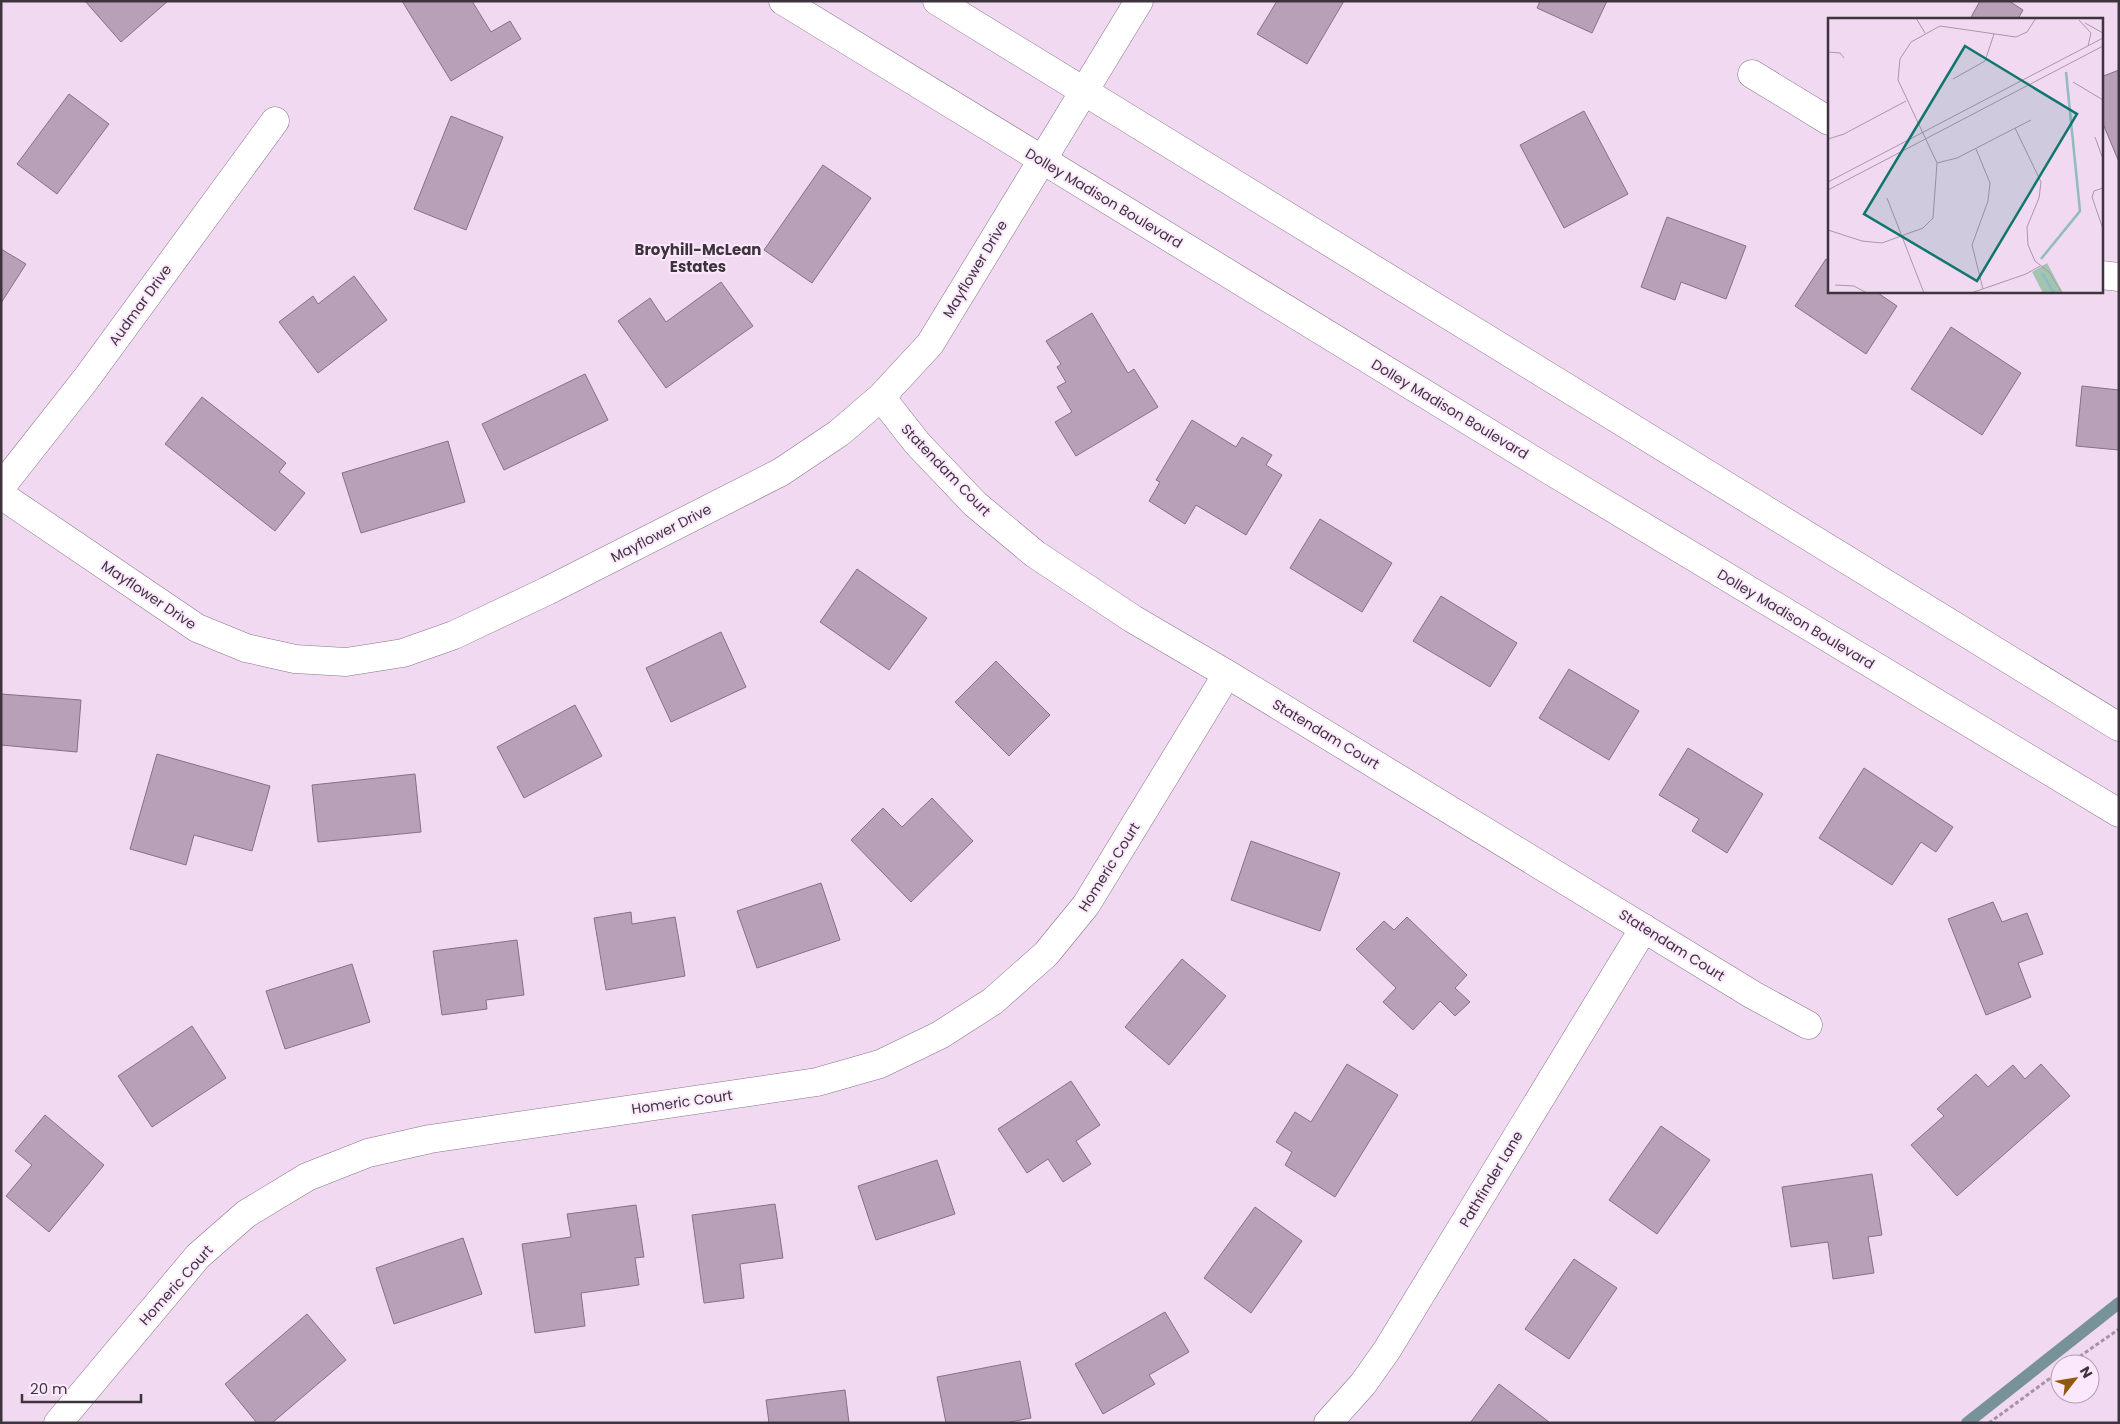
<svg xmlns="http://www.w3.org/2000/svg" width="2120" height="1424" viewBox="0 0 2120 1424" font-family="Poppins,sans-serif">
<style>
.lines{fill:none;stroke-linecap:round;stroke-linejoin:round}
.stream{stroke:#789299;stroke-width:12}
.building{fill:#b7a0b8;stroke:#867187}
.minor-casing{stroke:#89748a;stroke-width:29}
.major-casing{stroke:#89748a;stroke-width:29}
.path{stroke:#a492a5;stroke-width:3;stroke-dasharray:4 2.5;stroke-linecap:butt}
.minor{stroke:#fff;stroke-width:28}
.major{stroke:#fff;stroke-width:28}
.labels{text-anchor:middle;stroke-width:4;stroke-linejoin:round;paint-order:stroke}
.street-label{font-size:14px;fill:#3e343e;stroke:#fce8fc}
.neighbourhood-label{font-size:15px;font-weight:bold;fill:#3e343e;stroke:#fce8fc}
.inset-river{fill:none;stroke:#91bbc0;stroke-width:2.5}
.inset-road{fill:none;stroke:#a997aa;stroke-width:1}
.view{fill:#0f766e;fill-opacity:0.15;stroke:#0f766e;stroke-width:2.5}
.inset-edge{fill:none;stroke:#3e343e;stroke-width:2.5}
</style>
<rect width="100%" height="100%" fill="#f1d9f2"/>
<g class="lines">
<path class="stream" d="M1967,1423L2119,1303"/>
</g>
<path class="building" d="M85,1H168L121,42Z
M402,1H472L491,32L510,21L521,39L451,81Z
M1277,1H1344L1307,64L1257,34Z
M1540,1H1607L1592,33L1537,8Z
M1980,1H2009L2023,10L2018,19H1970Z
M2119,70V162L2101,119V77Z
M69,94L109,124L57,194L17,164Z
M1584,111L1628,194L1564,228L1520,145Z
M451,116L503,137L466,230L414,209Z
M823,165L871,198L812,283L764,250Z
M1667,217L1746,246L1726,299L1681,282L1675,300L1641,287Z
M1,249L26,264L1,303Z
M1826,259L1829,260V291H1875L1897,306L1866,354L1795,306Z
M354,276L387,320L318,373L279,322L313,296L318,304Z
M721,282L753,326L666,388L618,321L650,298L666,322Z
M1092,313L1128,373L1134,369L1158,407L1076,456L1055,422L1072,412L1057,387L1066,382L1057,367L1061,364L1046,341Z
M1951,327L2021,373L1982,435L1911,389Z
M585,374L608,420L504,470L482,424Z
M2082,386L2119,390V450L2076,446Z
M202,397L286,463L279,472L305,493L275,531L165,444Z
M1192,420L1236,447L1242,437L1272,455L1266,465L1282,475L1246,535L1196,505L1185,524L1149,501L1160,482L1156,480Z
M448,441L465,502L361,533L342,473Z
M1320,519L1392,563L1362,612L1290,568Z
M857,569L927,618L889,670L820,622Z
M1441,596L1517,643L1490,687L1413,641Z
M721,632L746,687L671,722L646,668Z
M996,661L1050,715L1009,756L955,702Z
M1569,669L1639,711L1609,760L1539,718Z
M1,694L81,700L77,752L1,745Z
M575,705L602,756L524,798L497,747Z
M1688,748L1763,794L1727,853L1692,831L1699,819L1659,795Z
M157,754L270,786L252,851L194,835L186,865L130,849Z
M1864,768L1953,827L1936,852L1921,842L1892,885L1819,838Z
M415,774L421,832L318,842L312,785Z
M932,798L973,841L911,902L851,840L883,808L902,827Z
M1251,841L1340,873L1320,931L1231,900Z
M821,883L840,940L757,968L737,911Z
M1993,902L2002,922L2027,913L2043,954L2018,963L2031,997L1986,1015L1948,919Z
M631,912L632,924L675,917L685,976L606,990L594,918Z
M1407,917L1467,975L1455,988L1470,1002L1455,1016L1440,1001L1413,1030L1383,1002L1396,988L1356,949L1384,921L1394,930Z
M517,940L524,995L486,1000L487,1009L442,1015L433,951Z
M1182,959L1226,996L1169,1065L1125,1027Z
M352,964L370,1022L285,1049L266,991Z
M192,1026L226,1078L152,1127L118,1076Z
M1347,1064L1398,1095L1335,1197L1285,1165L1292,1152L1276,1142L1295,1112L1311,1122Z
M2041,1064L2070,1096L1957,1196L1911,1145L1944,1116L1937,1109L1976,1074L1988,1087L2013,1065L2025,1079Z
M1071,1081L1100,1125L1076,1141L1091,1164L1063,1182L1048,1159L1027,1173L998,1129Z
M45,1115L104,1165L49,1232L6,1196L32,1165L15,1151Z
M1661,1126L1710,1160L1657,1234L1609,1200Z
M937,1160L955,1214L876,1240L858,1186Z
M1872,1174L1882,1235L1868,1237L1874,1273L1833,1279L1828,1242L1791,1247L1782,1187Z
M775,1204L783,1258L740,1264L744,1298L704,1303L692,1215Z
M636,1205L644,1257L635,1258L639,1285L581,1293L585,1326L535,1333L522,1244L571,1237L567,1214Z
M1255,1207L1302,1241L1251,1313L1204,1278Z
M463,1238L482,1294L394,1324L376,1268Z
M1574,1259L1617,1288L1569,1359L1525,1329Z
M1165,1312L1189,1352L1149,1375L1155,1384L1103,1414L1075,1364Z
M307,1314L346,1360L272,1423H257L225,1384Z
M1020,1361L1031,1418L1005,1423H946L937,1377Z
M1499,1384L1549,1422L1548,1423H1470Z
M845,1390L849,1423H769L766,1400Z"/>
<g class="lines">
<defs>
<path id="minor" d="M1752,74L1829,121
M2101,275L2119,277
M881,397L917,443L975,504L1035,554L1133,619L1227,674L1753,995L1808,1025
M1,487L86,379L275,121
M1,495L197,628L246,648L295,659L346,662L403,653L454,635L547,591L781,472L839,433L881,397L930,344L1139,1
M58,1423L198,1256L246,1214L307,1177L368,1153L430,1139L817,1082L880,1064L940,1035L993,1001L1046,954L1086,905L1227,674
M1328,1423L1363,1384L1387,1350L1644,928"/>
<path id="major" d="M783,1L1546,468L2119,813
M937,1L2119,727"/>
</defs>
<use href="#minor" class="minor-casing"/>
<use href="#major" class="major-casing"/>
<path class="path" d="M2069,1364L2119,1329
M1989,1423L2060,1371"/>
<use href="#minor" class="minor"/>
<use href="#major" class="major"/>
</g>
<g class="labels">
<g class="street-label">
<text transform="translate(1104 198) rotate(31)" y="5">Dolley Madison Boulevard</text>
<text transform="translate(975 269) rotate(-59)" y="5">Mayflower Drive</text>
<text transform="translate(140 305) rotate(-54)" y="5">Audmar Drive</text>
<text transform="translate(1450 409) rotate(31)" y="5">Dolley Madison Boulevard</text>
<text transform="translate(946 470) rotate(46)" y="5">Statendam Court</text>
<text transform="translate(661 533) rotate(-27)" y="5">Mayflower Drive</text>
<text transform="translate(149 595) rotate(34)" y="5">Mayflower Drive</text>
<text transform="translate(1796 619) rotate(31)" y="5">Dolley Madison Boulevard</text>
<text transform="translate(1326 734) rotate(31)" y="5">Statendam Court</text>
<text transform="translate(1109 867) rotate(-58)" y="5">Homeric Court</text>
<text transform="translate(1672 945) rotate(32)" y="5">Statendam Court</text>
<text transform="translate(682 1102) rotate(-8)" y="5">Homeric Court</text>
<text transform="translate(1491 1179) rotate(-59)" y="5">Pathfinder Lane</text>
<text transform="translate(176 1285) rotate(-48)" y="5">Homeric Court</text>
</g>
<g class="neighbourhood-label">
<text x="698" y="255">Broyhill-McLean<tspan x="698" dy="17">Estates</tspan></text>
</g>
</g>
<g transform="translate(1828 18)">
<rect width="275" height="275" fill="#f1d9f2"/>
<path d="M219,245L235,275H215L204,254Z" fill="#a3c4b1"/>
<path class="inset-river" d="M213,241L252,193L238,54M214,255L226,275"/>
<path class="inset-road" d="M88,0L97,15M251,2L263,15L260,28M257,5L275,15M0,34L12,35L16,40M125,61L157,43L166,16M245,64L275,82M187,110L213,164L211,180L199,209L200,227L207,243L221,254L234,275M267,119L275,141M0,121L16,116L78,83M148,131L162,165L160,183L144,227L155,271M109,145L129,140L203,102M0,164L275,20M275,170L266,173L264,179L275,211M0,172L275,28M59,180L96,275M0,212L34,223L54,225L95,210L105,200L109,145L70,62L72,41L83,24L112,8L188,19L199,14L208,0M7,267L26,268L39,275M143,275L198,256L212,248"/>
<path class="view" d="M137,28L249,96L149,263L36,196Z"/>
<rect width="275" height="275" class="inset-edge"/>
</g>
<rect width="2120" height="1424" fill="none" stroke="#3e343e" stroke-width="5"/>
<g transform="translate(2075 1379) rotate(59)"><circle r="24" fill="#fce8fc" stroke="#b0a0b0"/>
<path d="M0-4L9 19L0 12L-9 19Z" fill="#8f5a0e"/>
<text y="-8" font-size="14" font-weight="bold" text-anchor="middle" fill="#3e343e">N</text>
</g>
<path d="M22 1394v8h119v-8" fill="none" stroke="#3e343e" stroke-width="2.5"/>
<text x="30" y="1394" font-size="15" fill="#3e343e" stroke="#fce8fc" stroke-width="4" paint-order="stroke">20 m</text>
</svg>
